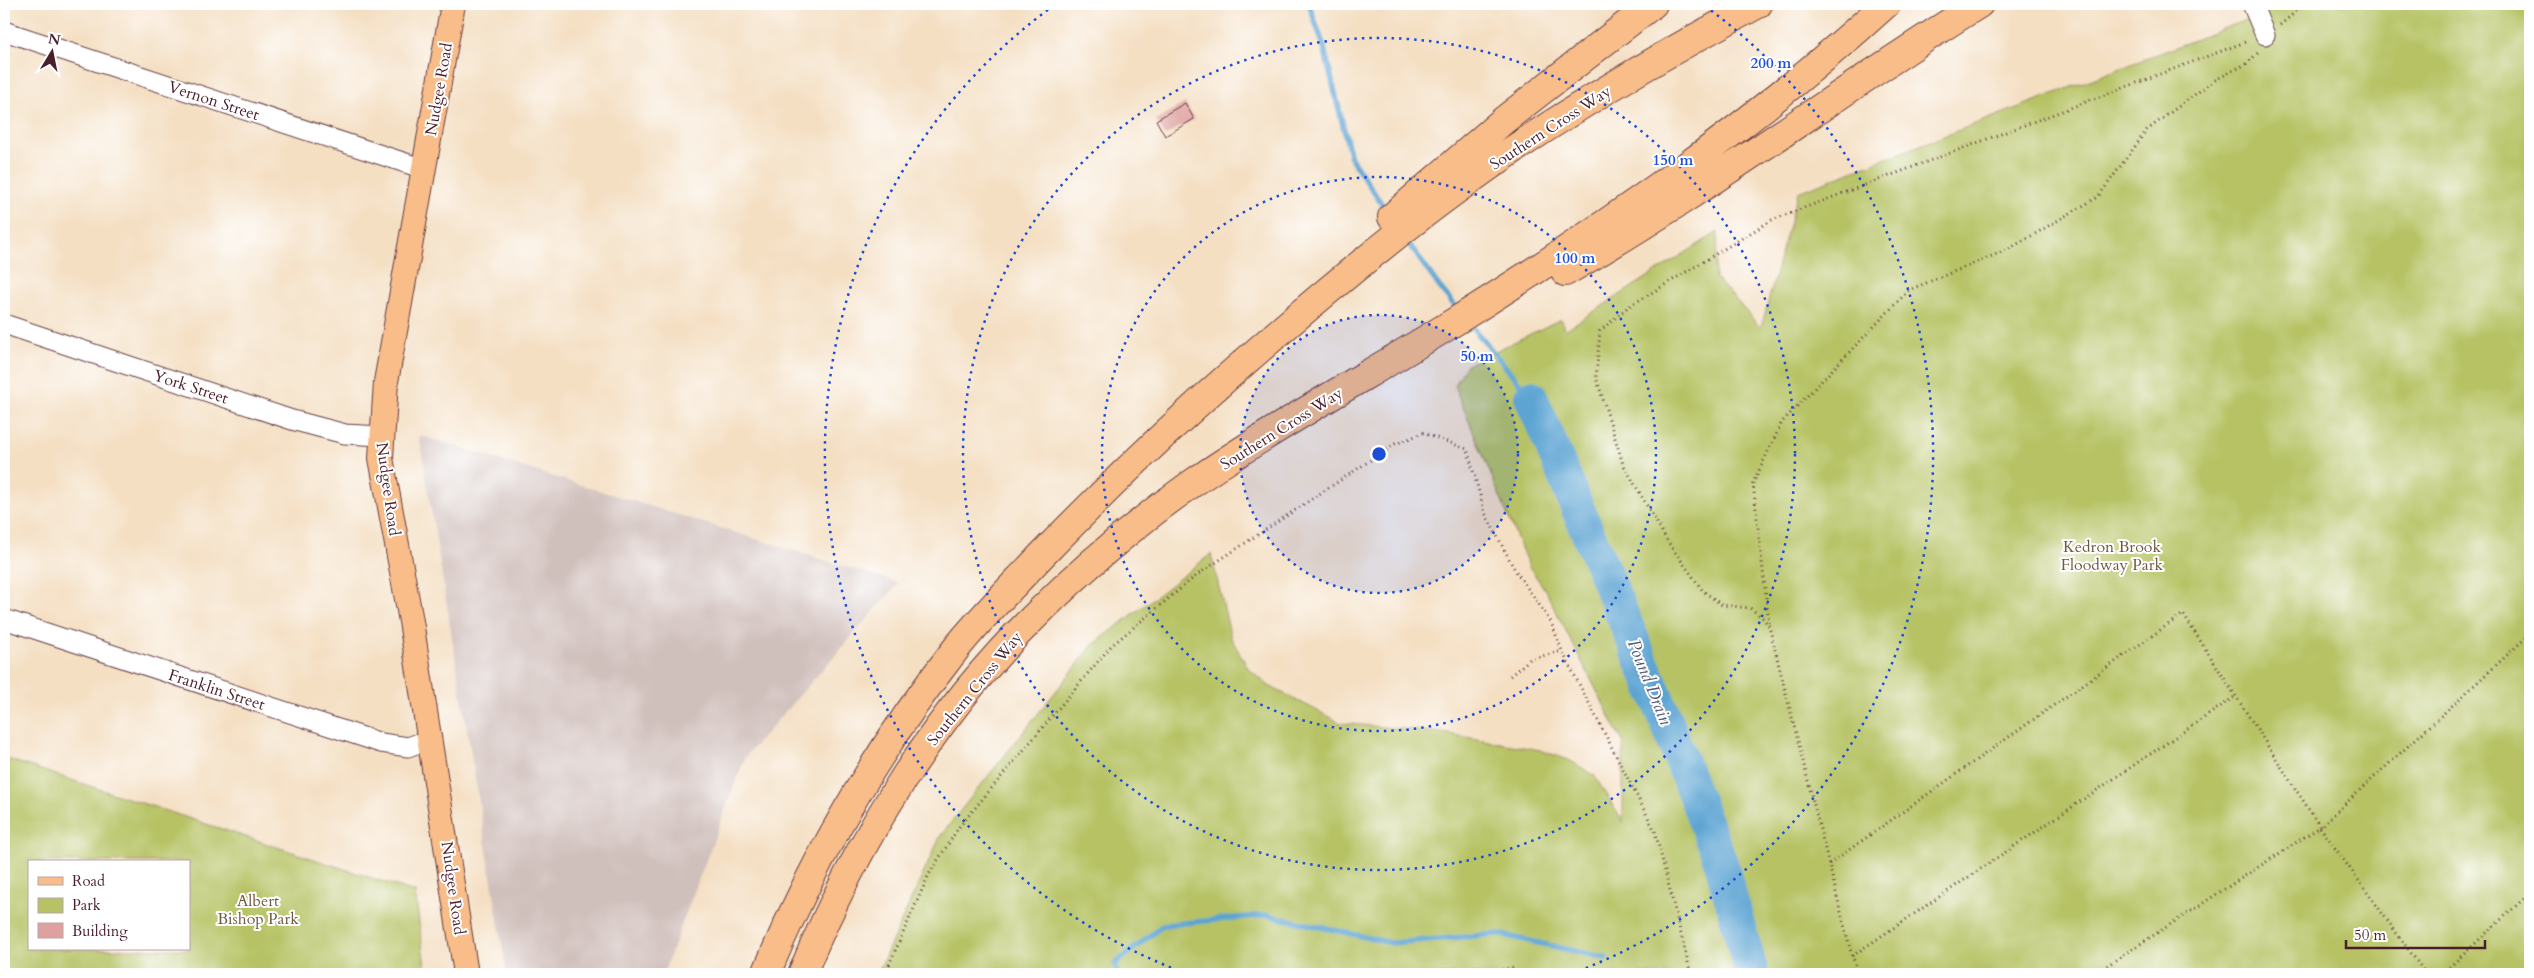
<svg xmlns="http://www.w3.org/2000/svg" width="2534" height="978" viewBox="0 0 2534 978" font-family="Cardo,serif">
<style>
.industrial{fill:#d0c0bc}
.green{fill:#b6c264;stroke:#807048;fill-rule:evenodd}
.lines{fill:none;stroke-linecap:round;stroke-linejoin:round}
.stream{stroke:#5da4d3;stroke-width:5.5}
.river{stroke:#5da4d3;stroke-width:34}
.building{fill:#dea1a0}
.minor-casing{stroke:#643c42;stroke-width:21}
.major-casing{stroke:#643c42;stroke-width:26}
.highway-casing{stroke:#643c42;stroke-width:30}
.path{stroke:#643c42;stroke-width:3;stroke-dasharray:1 4;stroke-linecap:butt}
.minor{stroke:#fff;stroke-width:19}
.major{stroke:#f8bd89;stroke-width:24}
.highway{stroke:#f8bd89;stroke-width:28}
.ring{fill:none;stroke:#1d4ed8;stroke-width:2.5;stroke-dasharray:2.5 5}
.labels{text-anchor:middle;stroke-width:4;stroke-linejoin:round;paint-order:stroke}
.street-label{font-size:16px;fill:#4a1f2b;stroke:#fff}
.park-label{font-size:16px;fill:#70583f;stroke:#fff}
.water-label{font-size:18px;font-style:italic;fill:#535b77;stroke:#fff}
.centre{fill:#1d4ed8;stroke:#fff;stroke-width:2.5}
.ring-label{font-size:15px;text-anchor:middle;font-weight:bold;fill:#1d4ed8;stroke:#fff;stroke-width:4;stroke-linejoin:round;paint-order:stroke}
</style>
<rect width="100%" height="100%" fill="#fff"/>
<filter id="ink" filterUnits="userSpaceOnUse"><feTurbulence type="fractalNoise" baseFrequency=".02" numOctaves="2"/><feDisplacementMap in="SourceGraphic" scale="10" xChannelSelector="R" yChannelSelector="G"/><feConvolveMatrix kernelMatrix="1 2 1 2 8 2 1 2 1" color-interpolation-filters="sRGB"/></filter>
<filter id="wash" filterUnits="userSpaceOnUse"><feTurbulence type="fractalNoise" baseFrequency=".0096" numOctaves="4" result="noise"/><feDisplacementMap in="SourceGraphic" scale="20" xChannelSelector="R" yChannelSelector="G"/><feGaussianBlur stdDeviation="1.12" result="paint"/><feColorMatrix in="noise" values="0 0 0 0 0 0 0 0 0 0 0 0 0 0 0 0 0 1.4 0 .05"/><feComposite in="paint" operator="in"/></filter>
<g filter="url(#wash)">
<rect width="100%" height="100%" fill="#f4dfc3"/>
<path class="industrial" d="M419,435L899,583L745,757L663,974H507Z"/>
<path class="green" d="M2276,4H2530V974H877L941,835L1093,645L1211,554L1231,638L1248,668L1269,686L1341,723L1443,733L1540,750L1569,760L1594,775L1623,822V742L1544,588L1529,567L1454,385L1467,365L1561,319L1565,330L1718,232L1715,277L1761,328L1798,192L2267,12Z
M4,758L415,892L426,974H4ZM29,862H189V949H29Z"/>
<g class="lines">
<path class="stream" d="M1309,4L1323,44L1351,158L1387,212
M1405,238L1438,285L1459,311
M1468,322L1531,397
M1118,974L1115,964L1163,925L1267,915L1392,943L1498,934L1606,958"/>
<path class="river" d="M1531,397L1660,705L1721,863L1752,974"/>
</g>
<g id="blocks">
<path class="building" d="M1185,103L1194,119L1165,136L1156,120Z"/>
</g>
</g>
<g filter="url(#ink)">
<use href="#blocks" fill-opacity="0" stroke="#643c42" stroke-width="1"/>
<g class="lines">
<defs>
<path id="minor" d="M2252,4L2265,35
M4,31L424,169
M4,324L292,420L345,434L381,436
M4,619L381,743L408,747L430,739"/>
<path id="major" d="M453,4L386,382L381,458L411,621L466,974"/>
<path id="highway" d="M1392,217L1504,120L1653,4
M1565,272C1708,190 1839,91 1979,4
M766,974C814,858 877,750 955,650C981,617 1012,587 1041,556C1107,488 1175,422 1247,360C1314,301 1384,243 1456,190C1551,120 1654,59 1758,4
M802,974C856,843 934,714 1036,615C1083,568 1135,524 1190,485C1271,429 1358,381 1443,329C1599,232 1750,128 1886,4"/>
</defs>
<use href="#minor" class="minor-casing"/>
<use href="#major" class="major-casing"/>
<use href="#highway" class="highway-casing"/>
<path class="path" d="M2280,25L2305,4
M1769,623L1753,483L1782,422L1909,290L2009,249L2098,197L2147,130L2213,81L2246,64L2259,52
M1510,676L1530,659L1562,651
M1829,864L2183,614L2320,827L2094,974
M1852,956L2236,696
M885,974L929,874L959,827L1111,646L1197,575L1395,444L1423,433L1467,449L1485,513L1515,570L1551,622L1562,651L1655,831L1691,974
M1462,974L1515,968
M1860,974L1852,956L1769,626L1763,618L1750,608L1722,605L1703,591L1668,542L1623,464L1596,377L1600,331L1628,307L1772,220L2248,41
M2426,974L2320,827L2530,634
M2442,974L2530,893"/>
<use href="#minor" class="minor"/>
<use href="#major" class="major"/>
<use href="#highway" class="highway"/>
</g>
</g>
<circle cx="1379" cy="454" r="139" fill="#1d4ed8" fill-opacity=".12"/>
<g class="ring">
<circle cx="1379" cy="454" r="139"/>
<circle cx="1379" cy="454" r="277"/>
<circle cx="1379" cy="454" r="416"/>
<path d="M1185 973A554 554 0 0 1 1053 6M1705 6A554 554 0 0 1 1573 973"/>
</g>
<g class="labels">
<g class="street-label">
<text transform="translate(438 89) rotate(-80)" y="6">Nudgee Road</text>
<text transform="translate(214 100) rotate(18)" y="6">Vernon Street</text>
<text transform="translate(1550 127) rotate(-33)" y="6">Southern Cross Way</text>
<text transform="translate(191 386) rotate(18)" y="6">York Street</text>
<text transform="translate(1281 428) rotate(-32)" y="6">Southern Cross Way</text>
<text transform="translate(389 489) rotate(82)" y="6">Nudgee Road</text>
<text transform="translate(974 688) rotate(-51)" y="6">Southern Cross Way</text>
<text transform="translate(217 689) rotate(18)" y="6">Franklin Street</text>
<text transform="translate(454 888) rotate(82)" y="6">Nudgee Road</text>
</g>
<g class="park-label">
<text x="2112" y="552">Kedron Brook<tspan x="2112" dy="18">Floodway Park</tspan></text>
<text x="258" y="906">Albert<tspan x="258" dy="18">Bishop Park</tspan></text>
</g>
<g class="water-label">
<text transform="translate(1650 682) rotate(68)" y="6">Pound Drain</text>
</g>
</g>
<circle cx="1379" cy="454" r="8" class="centre"/>
<g class="ring-label">
<text x="1771" y="68">200 m</text>
<text x="1673" y="165">150 m</text>
<text x="1575" y="263">100 m</text>
<text x="1477" y="361">50 m</text>
</g>
<rect width="2534" height="978" fill="none" stroke="#fff" stroke-width="20"/>
<rect x="28" y="860" width="162" height="90" fill="#ffffff" stroke="#b7a5aa"/>
<rect x="38" y="877" width="25" height="8" fill="#f8bd89" stroke="#b7a5aa"/>
<text x="72" y="886" font-size="15" fill="#4a1f2b">Road</text>
<rect x="38" y="898" width="25" height="15" fill="#b6c264" stroke="#b7a5aa"/>
<text x="72" y="910" font-size="15" fill="#4a1f2b">Park</text>
<rect x="38" y="923" width="25" height="15" fill="#dea1a0" stroke="#b7a5aa"/>
<text x="72" y="936" font-size="15" fill="#4a1f2b">Building</text>
<g transform="translate(52 52) rotate(10)" stroke="#ffffff" stroke-width="4" paint-order="stroke">
<path d="M0-4L9 19L0 12L-9 19Z" fill="#4a1f2b"/>
<text y="-8" font-size="14" font-weight="bold" text-anchor="middle" fill="#4a1f2b">N</text>
</g>
<path d="M2346 940v8h139v-8" fill="none" stroke="#4a1f2b" stroke-width="2.5"/>
<text x="2354" y="940" font-size="15" fill="#4a1f2b" stroke="#ffffff" stroke-width="4" paint-order="stroke">50 m</text>
</svg>
